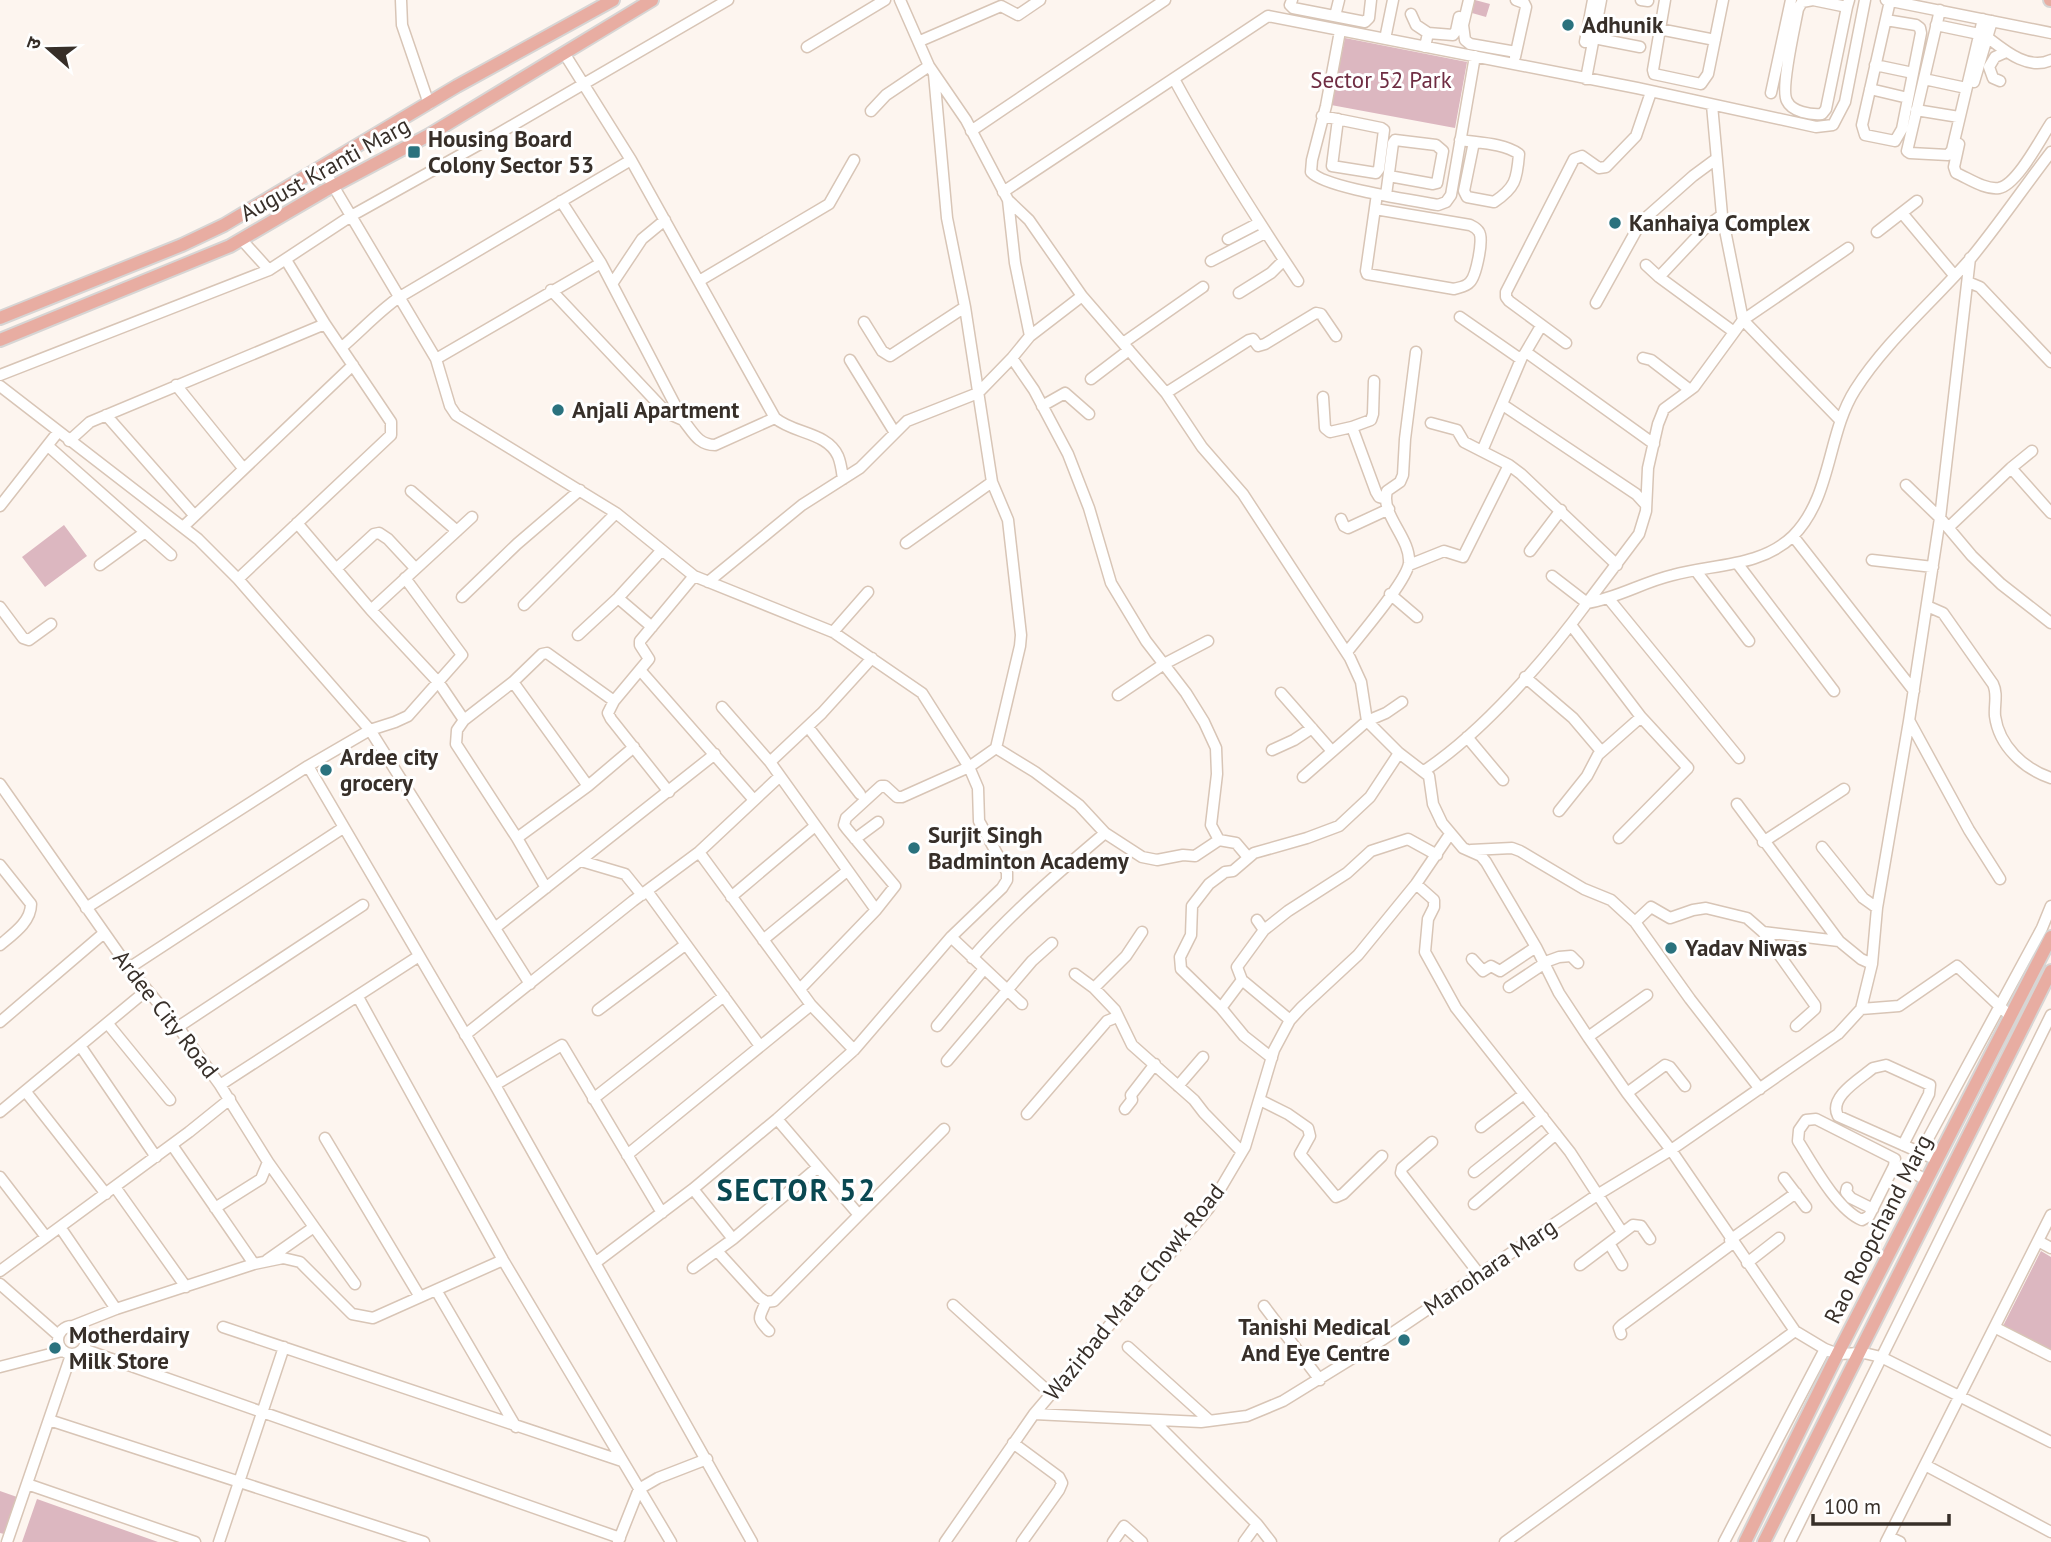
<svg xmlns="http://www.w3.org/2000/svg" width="2051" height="1542" viewBox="0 0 2051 1542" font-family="'PT Sans','Noto Sans Devanagari',sans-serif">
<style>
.green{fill:#dcb7c0}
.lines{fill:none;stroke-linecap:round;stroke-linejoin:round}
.minor-casing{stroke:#d8c5b6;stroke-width:13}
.major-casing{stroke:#d7d5d4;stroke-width:16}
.minor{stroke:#fff;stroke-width:10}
.major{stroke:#e8ada2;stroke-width:12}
.poi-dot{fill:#2a727e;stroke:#fff;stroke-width:2.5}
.labels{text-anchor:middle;stroke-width:6;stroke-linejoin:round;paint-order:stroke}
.poi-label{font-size:23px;font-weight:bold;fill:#372f29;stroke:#fff;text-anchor:start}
.park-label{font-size:23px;fill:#6f2d43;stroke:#fff}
.street-label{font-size:23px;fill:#372f29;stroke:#fff}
.district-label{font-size:30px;font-weight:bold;letter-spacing:2px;fill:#0a4851;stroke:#fff}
</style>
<rect width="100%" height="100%" fill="#fdf5ef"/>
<path class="green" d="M1475,0L1490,4L1486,17L1472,13Z
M1345,38L1467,62L1455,128L1331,105Z
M64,525L87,556L45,587L22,557Z
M2041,1251L2051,1257V1351L2003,1326Z
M0,1491L17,1497L4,1534L0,1533Z
M37,1499L158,1542H22Z"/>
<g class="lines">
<defs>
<path id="minor" d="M401,0L402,25L429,104
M900,0L929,66L966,120L1008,200L1029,220L1082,296L1166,393L1202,447L1243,494L1350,658L1361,682L1367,721L1399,753L1429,776L1433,804L1442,823L1463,848L1481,856L1486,862L1536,947L1559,993L1588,1037L1627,1093L1671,1150L1795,1331L1825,1349L1838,1354L1864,1353L1881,1357L2051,1442
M1292,0L1290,5L1293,8L1365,22L1369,18L1371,0
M1469,0L1463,25L1465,40L1470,44L1516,52
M1641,0L1648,1
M1665,0L1653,70L1654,74L1701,84L1708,74L1723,0
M1886,0L2051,33
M1847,7L1813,0L1802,2L1798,9C1795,26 1780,89 1787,101C1792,112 1811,115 1822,114L1826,109L1847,7L1849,0
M1940,10L1908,147L1907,151L1910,153L1948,155L1952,150L1983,19
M1411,14L1416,25L1428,33
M1335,16L1339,0
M1886,20L1916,25L1920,28L1921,33L1902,129L1895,141L1865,135L1862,125L1890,1
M1936,25L1979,34
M1659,29L1715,40
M1340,31L1326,106L1312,160L1311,172C1325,188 1413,200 1438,205L1446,202L1451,195L1475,56
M1987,37C2004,50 2028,71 2051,60
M1594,38L1640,47
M1385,39L1393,0
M920,41L1001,6L1018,15L1040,0
M1585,42L1593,0
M807,47L885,0
M1425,47L1428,33L1453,35L1456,31L1459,17
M564,53L631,160L775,418C794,434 827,432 838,456C841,463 842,472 843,479
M1515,57L1526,7L1524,3L1516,0
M1875,65L1913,73
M1174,79C1212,149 1254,215 1298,281
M1586,79L1601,0
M1924,79L1966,88
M2000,81L1993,78L1989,67L1995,57L2006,52
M1974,82L1992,21
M1870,89L1908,98
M1771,93L1791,0
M1712,105L1722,215L1743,320L1840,420
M1916,110L1959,117
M871,111L886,95L929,66
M1322,116L1381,128L1384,130L1379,169L1376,173L1332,166L1338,119
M971,131L1165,0
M1460,140C1479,143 1503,143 1519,154C1517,180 1515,188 1494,202L1467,197L1464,191L1474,142
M1959,144L1954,167L1956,173C1968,178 1985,190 1999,188C2017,185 2041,138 2051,123
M322,167L436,359L450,406L456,415L616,513L694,576L833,632L922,693L969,767L978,788L979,821L1007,872V880L1002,888L951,937L854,1050L777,1119L693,1189L595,1263
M1003,192L1268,16L1637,88L1816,127L1833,125L1845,102L1865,0
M1386,195L1393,143L1395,140L1436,145L1443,151L1437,183L1433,184L1389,176
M1008,200L1015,263L1030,336
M561,201L601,263L683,420C693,432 698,445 715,445L775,418
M1375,209L1470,225C1474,227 1477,228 1479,232C1484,239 1476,276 1470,282C1466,287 1460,287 1454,289L1367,274L1366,271L1377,194
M1902,213L1954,275
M1722,215L1708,225L1659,277L1734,332
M1877,232L1917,201
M241,239L269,270
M1228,239L1259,223
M1211,261L1265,233
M1646,265L1659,277
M699,281L829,204L854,160
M1968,282L1980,287L2051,362
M612,284L642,239L665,220
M551,290L667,413L683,420
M1239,293L1271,273L1284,260
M1596,303L1641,222L1693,176L1716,159
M1460,317L1519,358L1524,355L1541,326
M864,322L882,351L890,356L965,307
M1123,343L1203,287
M1566,343L1509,301L1506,297V292L1574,159L1582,156L1599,168L1606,167L1636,136L1651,92
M341,348C361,331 377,313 398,298L631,160
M1526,352L1654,444
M1012,358L1034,390L1068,454L1089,508L1111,583L1146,641L1186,693L1204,722L1216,748L1217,774L1211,825L1219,840L1236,843L1247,856
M1643,358L1651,360L1690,390
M436,359L601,263
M850,360L895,433
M0,375L269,270L351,216L489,139L728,0
M1091,379L1129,350
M176,385L243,468
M0,386L198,539L238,579L370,730L530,984
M1166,393L1249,340L1253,339L1258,346L1265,344L1316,313L1321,314L1336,336
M1323,397L1325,428L1330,432L1352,427L1376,492L1379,497L1386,499
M1503,405L1636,494L1646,505
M1042,406L1065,393L1089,414
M106,415L194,515
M1431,423L1457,430L1464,442L1509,465L1521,474L1617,565
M1352,427L1371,420L1373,414L1374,381
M69,441L90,422L325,324
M48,446L171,555
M1482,451L1522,357
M2011,468L2051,513
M1906,485L1940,518L1972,556L2001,584L2051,623
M411,491L457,531
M0,506L58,432
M1341,519L1344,526L1348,528L1389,509
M297,523L371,610L439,683L464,720L457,730L456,744L517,838L546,888
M183,527L353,365
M1949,527L2011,468L2032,451
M1793,536L1914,691
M906,543L992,482
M1530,551L1561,510
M1872,560L1933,567
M1737,563L1834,691
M100,565L144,533
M1409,565L1444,551L1463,557L1509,465
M336,569L374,534L379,533L388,539L415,568
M1696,571L1749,641
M1552,576L1587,603L1639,534L1646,511L1648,468L1658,424L1664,409L1694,387L1743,320L1848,248
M238,579L391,435V422L325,324L286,260
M708,582L802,505L860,468L907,421L978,393L1012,358L1030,336L1082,296
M1390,594L1417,617
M462,597L517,544L580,490
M618,598L652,627
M1609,599L1739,758
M524,605L616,513
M1927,606L1943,613L1993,684C1998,694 1994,705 1995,716C1999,746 2024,769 2051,778
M0,607L23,638L29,640L51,624
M371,610L472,517
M1571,625L1641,717L1688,768L1619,838
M833,632L868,592
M578,635L618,598L662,550
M1347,652C1360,635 1407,581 1409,563C1411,538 1380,515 1387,491L1400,482L1403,475L1405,439L1416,352
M640,670L754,800
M1525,677L1573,718L1601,751
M513,682L588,786
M1281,693L1331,750
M1118,695L1164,664L1208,641
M614,701L649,659L640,645V641L694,576
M722,707L770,762L876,910
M464,720L513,682L542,654L547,653L614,701L608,713L611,719L669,792
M1910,722L1969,830L2000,879
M808,727L860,794
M1467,737L1503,780
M996,748L1035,772L1079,805L1105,833L1142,857L1157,860L1183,855L1195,856L1219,840
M1272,750L1294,740L1312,728
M770,762L822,713L872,658
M308,766L495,1085L752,1542
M1424,771C1483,732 1545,660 1587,603C1618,598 1643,582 1673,575C1713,564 1761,567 1793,536C1832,497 1827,434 1855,390C1886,341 1933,302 1971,258C1999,224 2024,187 2051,152
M1303,777L1367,721L1386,713L1402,702
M0,784L129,968L178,1027L220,1085L268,1162L261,1179L215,1208
M1737,804L1839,941
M1559,811L1587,776L1598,755L1641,717
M517,838L588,786L634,747
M855,839L878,822
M1763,842L1844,789
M1822,847L1863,898L1877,908
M1471,850L1512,848L1520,851L1584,889L1611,900L1635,922L1651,907L1670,918L1693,910L1706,908L1747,918L1763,932L1815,1005V1009L1796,1026
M699,852L811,1005L854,1050
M581,861L625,874L642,895
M0,865L31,904C31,922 13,934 0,945
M1416,884L1434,900V907L1428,919L1425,952L1456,1008L1570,1152L1622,1232
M647,891L760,1046
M731,897L815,826
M86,908L308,766L370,730L395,722L408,716L462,655L405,578
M1257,920L1264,930
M1635,922L1690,999L1760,1089
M495,928L715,754
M1763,932L1839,941L1861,959L1872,964
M951,937L1022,1004
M763,940L847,871
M972,958C1012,912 1059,872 1105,833
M1472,959L1483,971L1491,966L1500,971L1536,947
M129,968L343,828
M1075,974L1094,988L1115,1010L1132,1045L1194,1100L1204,1113L1242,1152
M1509,987L1548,961L1559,957L1571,956L1578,963
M1094,988L1126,956L1142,932
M800,989L876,910L895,886L847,829L844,825L846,818L881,786H885L897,797H902L969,767L996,748L1020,646L1021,635L1008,520L992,482L965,307L947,218L934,74
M358,997L503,1260L671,1542
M1221,1008L1242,980
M1861,1009L1899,1006L1957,966L2010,1016
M598,1010L685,945
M1290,1020L1242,980L1237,967L1264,930L1288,911L1347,873L1371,851L1408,839L1437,855
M0,1022L104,933
M108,1024L170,1100
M937,1026L984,969
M178,1027L363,905
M465,1035L633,901L699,852L779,777
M1588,1037L1647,995
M81,1047L156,1157
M1272,1058L1244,1036L1221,1008L1181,969L1180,957L1191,935L1192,906L1209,884L1225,872L1233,871L1254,853L1307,838L1339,826L1370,797L1399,753
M947,1061L1032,961L1052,943
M220,1085L419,956
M495,1085L562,1045L662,1213
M1178,1086L1203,1057
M26,1092L106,1194
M1627,1093L1665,1065L1670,1067L1685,1086
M593,1099L724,996
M1260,1100L1288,1114L1308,1128L1310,1136L1300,1154L1336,1197L1343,1194L1382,1156
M1125,1109L1132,1100L1131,1095L1155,1064
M0,1112L147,990
M1027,1114L1107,1021L1117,1017
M777,1119L859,1215
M1481,1127L1524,1094
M325,1138L420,1297
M1432,1142L1402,1168L1401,1173L1480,1275
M172,1145L254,1264
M1903,1145L1929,1094L1930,1085L1886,1065L1873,1068C1860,1079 1828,1097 1838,1116L1937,1160
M627,1155L811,1005
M268,1162L314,1227
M1894,1166L1895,1159L1816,1119L1806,1120L1799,1130L1798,1141C1812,1163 1837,1210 1862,1220L1869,1216L1894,1166L1901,1167L1927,1180
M1474,1172L1543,1117
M1910,1172L2042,928L2051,906
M0,1177L46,1237
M1784,1178L1806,1207
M115,1187L186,1287
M1847,1188L1846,1192L1851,1198L1873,1209
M693,1189L733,1239L693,1268
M1474,1204L1556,1134
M60,1227L116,1309
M733,1239L818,1167
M1730,1240L1796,1193
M2038,1241L2051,1248
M1609,1243L1622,1265
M718,1252L759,1297L766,1302L774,1301L944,1129
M267,1260L314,1227L355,1284
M1747,1263L1779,1238
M1580,1265L1633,1225L1641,1226L1650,1239
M0,1271L189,1132L230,1099
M0,1284L58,1335
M436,1290L516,1427
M766,1302C759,1318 756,1318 769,1331
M953,1305L1050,1393
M1264,1306L1320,1380
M58 1340a14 14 0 1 1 28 0a14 14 0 1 1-28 0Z
M73,1326L116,1309L254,1264L283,1258L300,1262L352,1314L373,1318L503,1260
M223,1327L622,1461
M1996,1328L2051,1356
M1621,1334L1619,1328L1622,1325L1733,1243
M1128,1347L1210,1421
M83,1349L620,1538
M0,1367L62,1351
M1034,1414L1201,1422L1247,1416L1283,1401L1382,1340L1597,1195L1671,1150L1838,1034L1861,1009L1872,964L1877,908L1909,721L1940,518L1970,258
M49,1420L424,1542
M1153,1420L1257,1524L1271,1542
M1013,1443L1059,1477L1062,1483L1059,1490L1022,1542
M1925,1465L2051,1532
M27,1484L195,1542
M639,1489L658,1478L707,1459
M1889,1537L1900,1542
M7,1542L71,1355
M219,1542L284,1347
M618,1542L639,1489
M945,1542L1034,1414L1209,1208L1245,1147L1274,1050L1290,1020L1302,1007L1358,955L1416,884L1450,834
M1113,1542L1124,1526L1142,1542
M1244,1542L1257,1524
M1505,1542L1795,1331
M1724,1542L1825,1349
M1790,1542L2051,1015
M1886,1542L2051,1215"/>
<path id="major" d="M2050,0H2051
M0,318L182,245L224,225L457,86L613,0
M0,340L230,246L324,191L429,135L652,0
M1745,1542L1834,1361L2051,937
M1764,1542L2051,971"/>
</defs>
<use href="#minor" class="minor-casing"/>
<use href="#major" class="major-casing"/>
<use href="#minor" class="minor"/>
<use href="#major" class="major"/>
</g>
<g class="poi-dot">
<circle cx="1568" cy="25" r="7"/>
<rect x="407" y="145" width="14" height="14" rx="3.5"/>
<circle cx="1615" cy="223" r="7"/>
<circle cx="558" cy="410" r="7"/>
<circle cx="326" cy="770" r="7"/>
<circle cx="914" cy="848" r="7"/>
<circle cx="1671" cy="948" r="7"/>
<circle cx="1404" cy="1340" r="7"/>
<circle cx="55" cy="1348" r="7"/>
</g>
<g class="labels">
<g class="poi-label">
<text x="1582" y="33">Adhunik</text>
<text x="428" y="147">Housing Board<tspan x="428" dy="26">Colony Sector 53</tspan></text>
<text x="1629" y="231">Kanhaiya Complex</text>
<text x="572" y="418">Anjali Apartment</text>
<text x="340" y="765">Ardee city<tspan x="340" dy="26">grocery</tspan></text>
<text x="928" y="843">Surjit Singh<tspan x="928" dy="26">Badminton Academy</tspan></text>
<text x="1685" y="956">Yadav Niwas</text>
<text x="1390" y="1335" text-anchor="end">Tanishi Medical<tspan x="1390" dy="26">And Eye Centre</tspan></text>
<text x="69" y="1343">Motherdairy<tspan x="69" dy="26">Milk Store</tspan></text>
</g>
<g class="park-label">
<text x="1381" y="88">Sector 52 Park</text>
</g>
<g class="street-label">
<text transform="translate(325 169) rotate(-29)" y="8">August Kranti Marg</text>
<text transform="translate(166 1014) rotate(52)" y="8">Ardee City Road</text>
<text transform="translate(1878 1229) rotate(-63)" y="8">Rao Roopchand Marg</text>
<text transform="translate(1490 1267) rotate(-34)" y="8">Manohara Marg</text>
<text transform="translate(1134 1292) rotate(-51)" y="8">Wazirbad Mata Chowk Road</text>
</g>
<g class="district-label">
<text x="797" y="1201">SECTOR 52</text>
</g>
</g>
<g transform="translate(49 49) rotate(290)" stroke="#ffffff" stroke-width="5" paint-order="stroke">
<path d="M0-5L12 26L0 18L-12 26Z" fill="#372f29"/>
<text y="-10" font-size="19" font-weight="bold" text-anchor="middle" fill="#372f29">उ</text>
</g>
<path d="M1813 1514v10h136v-10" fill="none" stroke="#372f29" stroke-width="3.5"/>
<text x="1824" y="1514" font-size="21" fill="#372f29" stroke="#ffffff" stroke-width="5" paint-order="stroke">100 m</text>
</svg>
